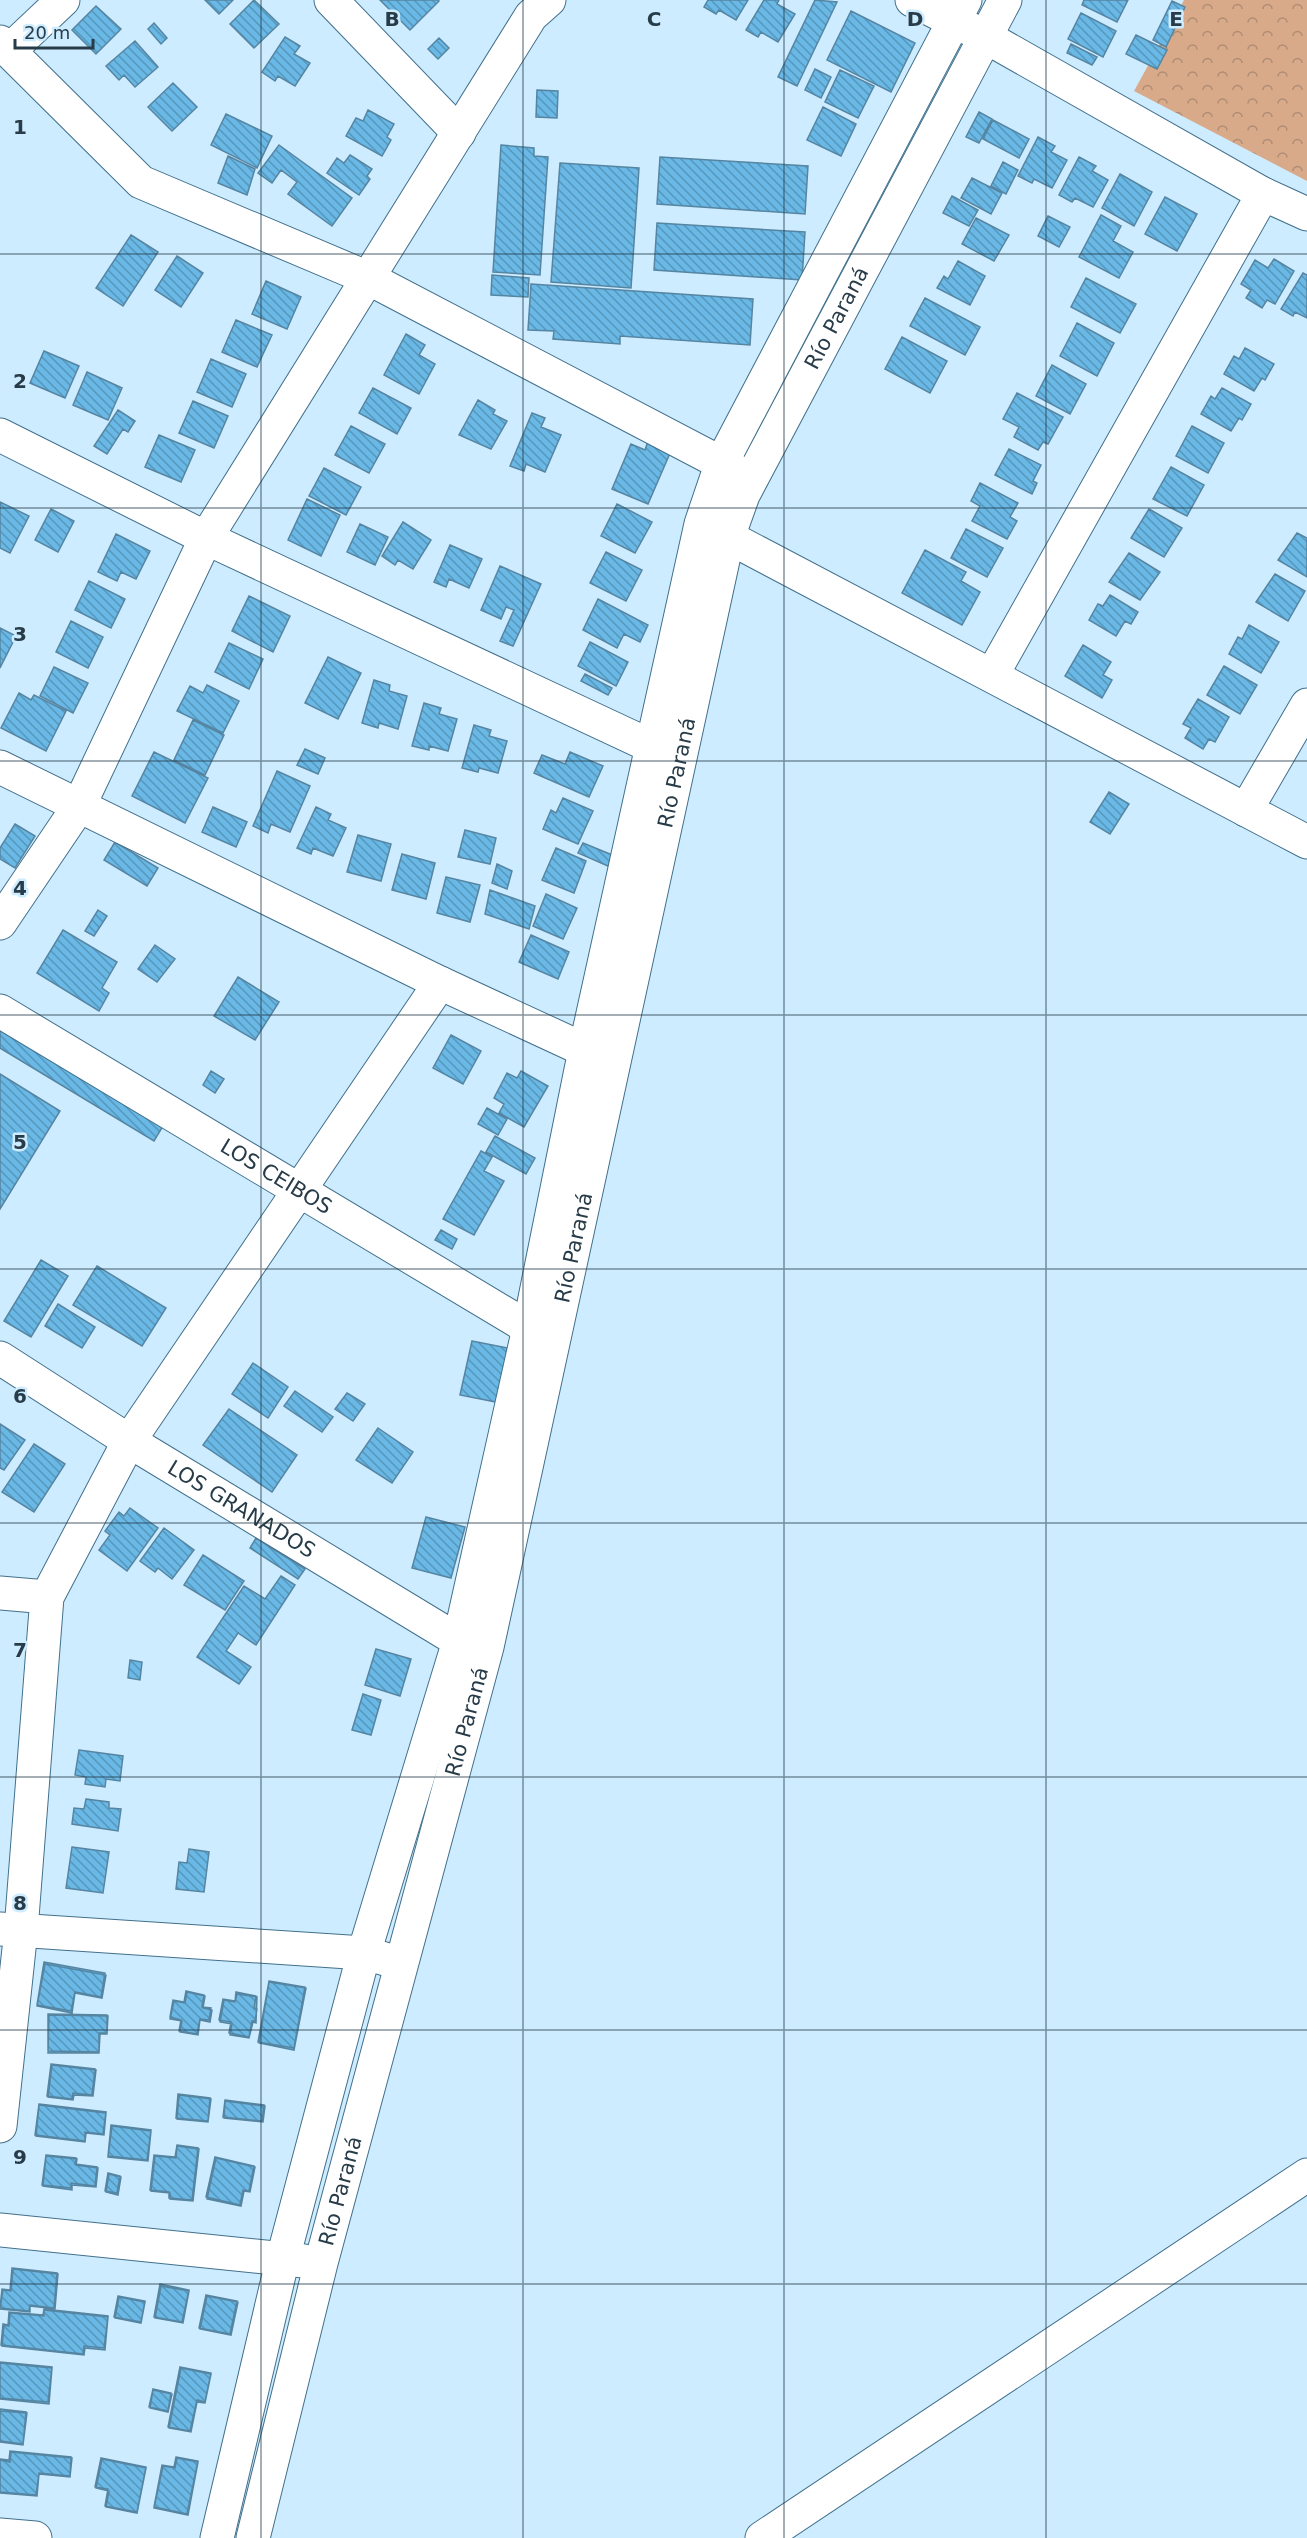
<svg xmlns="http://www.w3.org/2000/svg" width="1307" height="2538" viewBox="0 0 1307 2538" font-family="'DejaVu Sans',sans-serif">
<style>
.park{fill:url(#park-crowns)}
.building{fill:url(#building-back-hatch);stroke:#5685a2;stroke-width:1.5}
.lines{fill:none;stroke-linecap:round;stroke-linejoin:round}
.minor-casing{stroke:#41708c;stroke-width:35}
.minor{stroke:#fff;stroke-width:33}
.grid{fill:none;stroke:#273c48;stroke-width:1.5;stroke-opacity:0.55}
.labels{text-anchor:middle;stroke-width:5;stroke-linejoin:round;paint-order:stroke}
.street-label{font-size:21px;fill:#273c48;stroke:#ceecff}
.grid-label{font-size:20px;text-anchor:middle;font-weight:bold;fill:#273c48;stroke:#ceecff;stroke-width:5;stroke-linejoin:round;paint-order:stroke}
</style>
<defs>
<pattern id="park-crowns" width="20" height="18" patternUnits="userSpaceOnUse" patternTransform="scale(1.5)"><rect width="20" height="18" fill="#d8aa8a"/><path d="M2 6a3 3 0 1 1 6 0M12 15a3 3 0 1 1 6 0" fill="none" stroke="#af8c73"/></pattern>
<pattern id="building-back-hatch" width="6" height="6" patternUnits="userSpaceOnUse" patternTransform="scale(1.5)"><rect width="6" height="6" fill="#69b8e6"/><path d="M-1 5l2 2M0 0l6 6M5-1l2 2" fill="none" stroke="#5697bc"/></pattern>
</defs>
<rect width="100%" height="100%" fill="#ceecff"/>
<path class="park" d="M1184,0H1307V181L1134,91Z"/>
<path class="building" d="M205,0H233L219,14Z
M254,0L279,24L254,48L230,24Z
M380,0H438L439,1L410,30Z
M708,0H748L736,20L719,10L716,14L704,7Z
M764,0H779L777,4L795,14L778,42L761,32L758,37L746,30Z
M815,0L837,2L797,86L778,77Z
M1084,0H1128L1117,22L1082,5Z
M1172,1L1185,7L1166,47L1153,40Z
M96,6L121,29L96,54L72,30Z
M851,11L915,43L891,92L827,60Z
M1081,13L1116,31L1103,57L1068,39Z
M154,23L167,38L161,44L148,29Z
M1136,35L1167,50L1157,69L1126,54Z
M285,37L300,46L294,54L310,63L295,86L278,76L275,81L262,72Z
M439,38L449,48L438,59L428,49Z
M135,41L158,67L135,87L124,75L119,80L106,66Z
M1071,44L1097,57L1092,65L1067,53Z
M815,69L831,77L821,98L805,90Z
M840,70L874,86L858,118L825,102Z
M173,83L197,107L172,131L148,107Z
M537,90L558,91L557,118L536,117Z
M823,107L856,124L841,156L807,140Z
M368,110L394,124L387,137L391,140L382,156L346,136L356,118L363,121Z
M979,112L992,119L979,143L966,137Z
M226,114L272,136L257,168L211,145Z
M993,120L1029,139L1019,158L983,139Z
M1038,137L1055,146L1051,152L1067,160L1052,188L1034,179L1032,183L1018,176Z
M279,145L352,198L332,226L288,194L297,182L281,170L272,183L258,173Z
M501,145L534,148V156L548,157L540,275L493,272Z
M350,155L372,169L367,176L370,179L359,195L327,173L337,158L344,163Z
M228,156L255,169L247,195L218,183Z
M660,157L808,166L805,214L657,204Z
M1079,157L1096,166L1092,171L1108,180L1093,207L1075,198L1072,202L1059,195Z
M1003,162L1018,170L1006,194L991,186Z
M560,163L639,168L631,288L551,282Z
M1120,174L1152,192L1134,226L1102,208Z
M972,178L1002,193L991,214L961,198Z
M952,196L978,210L969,226L943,213Z
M1165,197L1197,214L1177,251L1145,234Z
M1101,215L1121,226L1113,241L1133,252L1119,278L1079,257Z
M1048,216L1070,227L1059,247L1038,236Z
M976,218L1009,235L994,261L962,244Z
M657,223L805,232L802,280L654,270Z
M131,235L158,252L123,306L96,288Z
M177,256L203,273L181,307L155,290Z
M1274,259L1294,271L1275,304L1267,300L1262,308L1246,298L1251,290L1241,284L1255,260L1268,268Z
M958,261L985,276L970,305L937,288L944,276L948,279Z
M1303,273L1307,275V318L1295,312L1293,316L1281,309Z
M492,275L529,278L528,297L491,295Z
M1086,278L1136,304L1120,333L1071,307Z
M266,281L301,297L287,329L252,314Z
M531,284L753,299L750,345L620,336V344L553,339L554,331L528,330Z
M925,298L980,327L965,355L910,326Z
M236,320L272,335L257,367L222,352Z
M1077,323L1114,343L1097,376L1060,356Z
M406,334L425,345L419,355L435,364L419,394L384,375Z
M902,337L947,361L930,393L885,369Z
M1245,348L1274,364L1265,380L1262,378L1254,391L1224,374L1234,356L1239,359Z
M44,351L79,366L65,398L30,383Z
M211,359L246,374L232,407L197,392Z
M1052,365L1086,384L1070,414L1036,396Z
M87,372L122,388L108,420L73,405Z
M373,388L411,408L397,434L359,413Z
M1222,388L1251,404L1242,420L1239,418L1231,431L1201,414L1211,396L1215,399Z
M1017,393L1063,417L1048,444L1043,442L1038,450L1014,437L1019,427L1003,419Z
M478,400L495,410L493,414L507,421L491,449L459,435Z
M193,401L228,416L214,448L179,433Z
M118,410L135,421L128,432L123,429L107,454L94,446Z
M532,413L545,418L541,427L561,435L545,472L526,464L524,471L510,466Z
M351,426L385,444L369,473L335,455Z
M1192,426L1224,443L1208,473L1176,456Z
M159,435L195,450L181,482L145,467Z
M648,441L671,451L648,504L612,489L631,444L645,450Z
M1009,449L1041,465L1033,481L1037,483L1032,494L995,475Z
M1171,467L1204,485L1187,516L1153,499Z
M324,468L361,487L346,515L309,496Z
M980,483L1018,503L1010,517L1017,521L1007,539L972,521L980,506L971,501Z
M307,499L340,515L321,556L288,540Z
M0,502L29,516L10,553L0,548Z
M617,504L652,522L635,553L601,536Z
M51,509L74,521L58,552L35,540Z
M1149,509L1182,528L1164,557L1131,538Z
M403,522L431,540L413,569L398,560L395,565L382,556Z
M360,524L388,537L375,565L347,552Z
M966,529L1003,548L987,577L951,558Z
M1297,533L1307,538V577L1278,560Z
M116,534L150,551L136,579L121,572L117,581L98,572Z
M450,545L482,559L469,588L449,579L446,587L434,582Z
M925,550L966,572L961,581L980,592L962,625L902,593Z
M606,552L642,570L626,601L590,583Z
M1129,553L1160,572L1140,600L1109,582Z
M500,566L541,584L513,646L500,641L514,610L506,607L501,619L481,610Z
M1275,574L1305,591L1288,621L1256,602Z
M89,581L125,599L111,628L75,610Z
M1110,595L1138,612L1131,624L1125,621L1116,636L1089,620L1098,604L1103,606Z
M249,596L290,616L273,652L232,631Z
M598,599L648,625L640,642L624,634L617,648L583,630Z
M71,621L103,637L88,668L56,652Z
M1249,625L1279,642L1261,673L1229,654L1238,637L1242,639Z
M0,628L16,636L0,668Z
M590,642L628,662L616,686L578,666Z
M229,643L263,659L249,689L215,672Z
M1083,645L1111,662L1103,675L1112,680L1102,698L1065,676Z
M328,657L361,673L338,719L305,703Z
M1224,666L1257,685L1240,714L1207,695Z
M54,667L88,683L73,713L40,696Z
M585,674L612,688L608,695L581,681Z
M374,680L390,685L389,691L407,696L398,729L379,723L378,728L362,723Z
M207,685L239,701L223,733L177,711L190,686L203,693Z
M19,693L31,700L34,695L66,711L46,751L1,728Z
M1198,699L1229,717L1215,742L1209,739L1203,749L1185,738L1191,728L1183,724Z
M424,703L441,708L439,714L457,719L448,751L429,746V750L412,746Z
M193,720L224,735L205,775L174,760Z
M474,725L491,730L489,736L507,741L498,773L479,768L478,772L462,768Z
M305,749L325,758L318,774L297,765Z
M154,752L208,778L185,823L132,796Z
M570,752L603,766L589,797L534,773L542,755L565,764Z
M277,771L310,786L290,832L271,824L268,833L253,826Z
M1109,792L1129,804L1110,834L1090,822Z
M563,798L593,811L578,844L543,829L551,810L556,813Z
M213,807L247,822L236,847L202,832Z
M316,807L331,814L328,820L346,828L333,856L313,848L311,854L297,848Z
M15,824L35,836L15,868L0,859V848Z
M465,830L496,838L490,864L458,857Z
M358,835L391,844L381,881L347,872Z
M115,842L158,868L147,886L104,860Z
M583,843L622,859L617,870L578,853Z
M556,848L586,861L574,893L542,880Z
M402,854L435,863L426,899L392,890Z
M497,864L512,871L507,889L492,883Z
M446,877L480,885L470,922L437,913Z
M490,890L535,906L529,929L485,914Z
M546,894L577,908L563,939L533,926Z
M98,910L107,916L94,936L85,931Z
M63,930L117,962L102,988L109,993L99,1011L37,973Z
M531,935L569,952L558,979L519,962Z
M155,945L175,959L157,982L138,969Z
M238,977L279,1002L255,1040L214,1016Z
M0,1028L163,1126L154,1141L0,1048Z
M451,1035L481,1051L463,1084L433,1068Z
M211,1071L224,1079L215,1093L203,1085Z
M521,1071L548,1086L524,1127L499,1113L504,1104L494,1098L507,1073L517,1078Z
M0,1074L60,1111L0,1209Z
M487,1108L507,1119L498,1135L478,1124Z
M495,1136L535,1158L526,1174L486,1152Z
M481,1151L492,1157L484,1171L504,1181L474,1235L443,1219Z
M441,1230L457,1239L452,1249L435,1240Z
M41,1260L68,1276L31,1337L4,1321Z
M97,1266L166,1308L142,1346L73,1305Z
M58,1304L95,1327L82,1348L45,1326Z
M472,1341L508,1348L496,1402L460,1395Z
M253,1363L288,1387L268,1418L232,1394Z
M295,1391L333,1417L322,1432L284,1406Z
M347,1393L365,1404L353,1421L335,1409Z
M229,1409L297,1455L272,1492L203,1445Z
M0,1424L25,1440L4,1470L0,1468Z
M378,1428L413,1452L392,1483L356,1460Z
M34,1444L65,1464L34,1512L2,1492Z
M130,1508L158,1528L127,1571L99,1550L110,1535L105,1531L119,1512L124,1516Z
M426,1517L465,1527L451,1578L412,1568Z
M164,1528L194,1550L172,1579L158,1568L155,1572L140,1561Z
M256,1538L305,1569L298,1579L250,1548Z
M203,1555L244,1581L225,1610L184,1585Z
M281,1576L295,1585L256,1645L238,1633L226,1651L251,1667L239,1684L197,1657L244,1586L265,1599Z
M376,1649L411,1659L400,1696L365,1685Z
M130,1660L142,1662L140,1680L128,1678Z
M363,1694L381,1700L371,1735L352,1730Z
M79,1750L123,1756L120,1781L106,1779L105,1787L85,1784L86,1777L75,1775Z
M86,1799L109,1802V1808L121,1809L118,1831L72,1824L74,1808L84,1809Z
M72,1847L109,1852L103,1893L66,1888Z
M189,1849L209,1852L204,1892L176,1889L179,1862L187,1863Z
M44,1962L105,1973L101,1997L75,1992L71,2011L37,2005Z
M45,1964L106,1975L102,1998L75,1993L72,2013L37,2006Z
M269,1981L305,1987L294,2048L258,2042Z
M269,1982L306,1988L294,2050L259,2043Z
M186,1991L204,1995L202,2007L211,2008L209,2020L200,2019L197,2034L179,2031L181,2020L170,2017L173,2000L184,2002Z
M187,1992L205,1996L203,2008L212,2010L210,2022L200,2020L198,2035L180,2032L182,2021L170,2019L174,2001L185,2003Z
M236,1992L256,1996L254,2008L257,2009L255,2021H252L249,2037L229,2033L231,2022L219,2020L223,1999L235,2001Z
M237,1994L257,1997L256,2023L253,2022L249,2038L230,2035L232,2024L220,2022L224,2000L235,2002Z
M48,2014L107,2015V2033H99V2052L48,2051Z
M49,2015L108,2016L107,2034H100L99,2053H48Z
M51,2064L95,2069L92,2095L73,2093L72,2099L47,2096Z
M52,2065L96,2070L93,2096L74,2095L73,2100L48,2097Z
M178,2094L210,2098L208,2121L176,2118Z
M179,2095L211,2099L208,2122L177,2119Z
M225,2100L264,2105L262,2121L223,2117Z
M225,2101L265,2106L263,2122L224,2118Z
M39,2104L106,2112L103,2134L85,2132V2141L35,2135Z
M39,2105L106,2113L104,2135L86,2133L85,2142L36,2136Z
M111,2125L151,2130L147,2160L108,2156Z
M112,2126L151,2131L148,2161L108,2157Z
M177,2145L198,2148L192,2200L169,2198V2192L150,2190L154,2155L175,2157Z
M177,2146L199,2149L193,2201L170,2199V2193L151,2191L155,2156L176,2158Z
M46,2155L76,2158L75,2164L97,2167L95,2186L71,2183V2188L42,2185Z
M46,2156L77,2159L76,2165L98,2168L96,2187L72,2185V2190L43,2186Z
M215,2157L254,2166L249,2191L243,2190L240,2205L206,2197Z
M216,2158L255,2167L250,2192L244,2191L241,2206L207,2199Z
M108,2173L120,2176L117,2193L105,2191Z
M109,2174L121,2177L118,2195L106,2192Z
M12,2268L57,2273L54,2308L30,2305L29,2311L0,2308L2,2289L10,2290Z
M13,2269L58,2274L55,2309L30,2306V2312L0,2309L3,2290L11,2291Z
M160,2284L189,2290L182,2322L154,2317Z
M161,2286L189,2291L183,2323L155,2318Z
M206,2295L237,2301L230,2334L199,2328Z
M118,2296L145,2301L141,2322L114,2317Z
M207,2296L238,2302L231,2335L200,2329Z
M119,2297L145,2302L141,2323L115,2318Z
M44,2309L108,2316L104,2348L84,2346L83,2354L1,2345L3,2324L8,2325L9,2312L43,2315Z
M44,2310L108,2317L105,2350L85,2348L84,2355L2,2346L4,2325L9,2326L10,2313L44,2316Z
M0,2362L52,2367L48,2402L0,2398Z
M0,2363L52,2368L49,2404L0,2399Z
M180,2367L211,2373L205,2402L197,2400L190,2431L168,2427Z
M181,2368L211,2374L205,2403L197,2402L191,2432L169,2428Z
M153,2389L171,2393L168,2411L149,2407Z
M153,2390L172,2394L168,2412L150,2408Z
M0,2409L26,2412L23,2444L0,2441Z
M0,2411L27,2413L23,2445L0,2442Z
M10,2451L71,2457L70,2476L39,2473L36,2495L0,2492V2459L9,2460Z
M11,2452L72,2458L70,2477L39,2474L37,2496L0,2493V2460L10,2462Z
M176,2457L198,2461L187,2514L154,2507L162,2465L174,2467Z
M101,2458L146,2467L137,2512L105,2506L108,2489L95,2487Z
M177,2458L198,2462L188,2515L154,2508L163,2466L175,2468Z
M102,2459L146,2468L137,2513L106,2507L109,2491L96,2488Z"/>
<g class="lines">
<defs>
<g id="minor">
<path d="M331,0L459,133"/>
<path d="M912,0L986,37L1263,194L1307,214"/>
<path d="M0,42L141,182L368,278L740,473"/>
<path d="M9,51L63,0"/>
<path d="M0,435L206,538L670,755"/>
<path d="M711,528L1307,842"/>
<path d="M992,675L1263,194"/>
<path d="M0,767L440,983L585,1050L604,1056"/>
<path d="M1246,810L1307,705"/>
<path d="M0,923L79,806L206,538L531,16L549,0"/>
<path id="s1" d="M0,1011L529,1328L548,1334"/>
<path id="s2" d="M0,1358L129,1441L459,1641L480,1645"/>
<path d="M0,1593L47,1597"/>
<path d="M0,1929L364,1953L385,1959"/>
<path d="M0,2126L21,1930L47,1597L129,1441L440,983"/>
<path d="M0,2230L304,2261"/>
<path d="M0,2535L35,2538"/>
<path d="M217,2538L283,2258L364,1953L459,1641L529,1328L585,1050L701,524L722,462L965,0"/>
<path id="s3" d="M253,2538L321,2263L487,1647L728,537L743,495L1005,0"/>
<path d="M762,2538L1307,2175"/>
</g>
</defs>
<use href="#minor" class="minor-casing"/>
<use href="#minor" class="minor"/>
</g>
<path class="grid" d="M261,0V2538M523,0V2538M784,0V2538M1046,0V2538M0,254H1307M0,508H1307M0,761H1307M0,1015H1307M0,1269H1307M0,1523H1307M0,1777H1307M0,2030H1307M0,2284H1307"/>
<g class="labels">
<g class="street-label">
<text dy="7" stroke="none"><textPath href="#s3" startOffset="2302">Río Paraná</textPath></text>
<text dy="7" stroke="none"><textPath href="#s3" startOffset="1816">Río Paraná</textPath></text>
<text dy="7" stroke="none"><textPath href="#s1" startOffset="322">LOS CEIBOS</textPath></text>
<text dy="7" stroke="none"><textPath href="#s3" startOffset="1330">Río Paraná</textPath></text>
<text dy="7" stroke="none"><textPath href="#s2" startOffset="285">LOS GRANADOS</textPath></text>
<text dy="7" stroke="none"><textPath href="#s3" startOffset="844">Río Paraná</textPath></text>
<text dy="7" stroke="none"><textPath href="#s3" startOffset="358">Río Paraná</textPath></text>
</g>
</g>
<g class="grid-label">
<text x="392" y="26">B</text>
<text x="654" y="26">C</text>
<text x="915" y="26">D</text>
<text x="1176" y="26">E</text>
<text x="20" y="134">1</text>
<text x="20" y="388">2</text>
<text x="20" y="641">3</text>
<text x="20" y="895">4</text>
<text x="20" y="1149">5</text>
<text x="20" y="1403">6</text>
<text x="20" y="1657">7</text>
<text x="20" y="1910">8</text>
<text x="20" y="2164">9</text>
</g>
<path d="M15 39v9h78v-9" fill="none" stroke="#273c48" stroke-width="3"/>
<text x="24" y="39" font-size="18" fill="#273c48" stroke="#ceecff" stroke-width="4.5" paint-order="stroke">20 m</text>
</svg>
